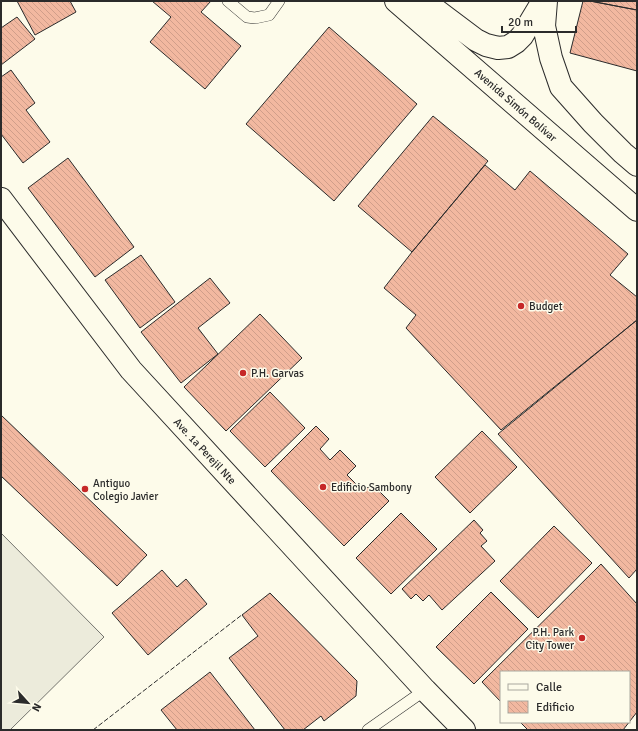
<svg xmlns="http://www.w3.org/2000/svg" width="638" height="731" viewBox="0 0 638 731" font-family="Signika,sans-serif">
<style>
.grass{fill:#ecebdb;stroke:#74746e}
.building{fill:url(#building-back-hatch);stroke:#2b2b2b}
.lines{fill:none;stroke-linecap:round;stroke-linejoin:round}
.service-casing{stroke:#2b2b2b;stroke-width:12}
.minor-casing{stroke:#2b2b2b;stroke-width:24}
.primary-casing{stroke:#2b2b2b;stroke-width:24}
.service{stroke:#fdfbea;stroke-width:11}
.minor{stroke:#fdfbea;stroke-width:22}
.primary{stroke:#fdfbea;stroke-width:22}
.fence{stroke:#2b2b2b;stroke-width:1;stroke-dasharray:5 2;stroke-linecap:butt}
.poi-dot{fill:#c62828;stroke:#fdfbea;stroke-width:1.5}
.labels{text-anchor:middle;stroke-width:3;stroke-linejoin:round;paint-order:stroke}
.street-label{font-size:11px;fill:#2b2b2b;stroke:#fdfbea}
.poi-label{font-size:11px;fill:#2b2b2b;stroke:#fdfbea;text-anchor:start}
</style>
<defs>
<pattern id="building-back-hatch" width="6" height="6" patternUnits="userSpaceOnUse"><rect width="6" height="6" fill="#f2b8a0"/><path d="M-1 5l2 2M0 0l6 6M5-1l2 2" fill="none" stroke="#d09e8a"/></pattern>
</defs>
<rect width="100%" height="100%" fill="#fdfbea"/>
<path class="grass" d="M1,533L104,637L10,730H1Z"/>
<path class="building" d="M17,1H70L76,12L35,35Z
M152,1H211L201,12L241,46L205,89L150,42L171,17Z
M583,1H590L637,10V71L570,53Z
M590,1H637V10Z
M17,17L35,39L1,65V28Z
M329,27L417,104L334,201L246,124Z
M11,70L35,103L26,110L50,142L23,163L1,134V77Z
M433,116L488,161L412,252L358,206Z
M68,158L134,247L95,277L28,188Z
M485,165L515,190L530,171L628,254L610,275L637,297V320L501,430L406,328L416,315L384,288L412,252Z
M141,255L175,302L140,328L105,280Z
M210,278L230,303L198,328L218,354L181,383L141,332Z
M260,314L302,358L226,431L184,387Z
M637,320V569L629,578L498,434Z
M270,392L305,428L265,467L230,431Z
M1,415L147,555L117,586L1,476Z
M316,426L329,439L320,449L330,460L340,450L356,466L347,475L361,489L374,486L389,501L344,546L271,471Z
M482,431L517,467L470,513L435,477Z
M401,513L437,549L391,594L356,558Z
M474,520L483,530L480,533L487,541L481,546L495,561L442,610L429,595L423,601L416,594L411,599L402,589Z
M554,526L592,563L538,618L500,581Z
M601,564L637,604V712L623,730H528L520,722H629V672H501V702L482,682Z
M162,570L177,587L186,579L207,604L148,655L112,613Z
M491,592L528,629L474,684L436,647Z
M270,593L357,681L356,696L324,721L321,716L303,730H285L229,658L258,636L242,615Z
M210,672L255,730H177L161,710Z"/>
<g class="lines">
<defs>
<path id="service" d="M228,1L247,17L255,18L269,15L279,1
M368,730L425,690"/>
<path id="minor" d="M1,199L131,370L425,690L464,730"/>
<path id="primary" d="M396,1L637,210
M424,1L476,40L486,45L498,48L508,47L516,42L522,36L543,1
M546,1L544,26L551,58L561,87L593,123L623,153L637,165"/>
</defs>
<use href="#service" class="service-casing"/>
<use href="#minor" class="minor-casing"/>
<use href="#primary" class="primary-casing"/>
<use href="#service" class="service"/>
<use href="#minor" class="minor"/>
<use href="#primary" class="primary"/>
<path class="fence" d="M93,730L243,614"/>
</g>
<g class="poi-dot">
<circle cx="521" cy="306" r="4"/>
<circle cx="243" cy="373" r="4"/>
<circle cx="323" cy="487" r="4"/>
<circle cx="85" cy="489" r="4"/>
<circle cx="582" cy="638" r="4"/>
</g>
<g class="labels">
<g class="street-label">
<text transform="translate(516 105) rotate(41)" y="4">Avenida Simón Bolívar</text>
<text transform="translate(205 451) rotate(47)" y="4">Ave. 1a Perejil Nte</text>
</g>
<g class="poi-label">
<text x="529" y="310">Budget</text>
<text x="251" y="377">P.H. Garvas</text>
<text x="93" y="487">Antiguo<tspan x="93" dy="13">Colegio Javier</tspan></text>
<text x="331" y="491">Edificio Sambony</text>
<text x="574" y="636" text-anchor="end">P.H. Park<tspan x="574" dy="13">City Tower</tspan></text>
</g>
</g>
<rect width="638" height="731" fill="none" stroke="#2b2b2b" stroke-width="4"/>
<rect x="500" y="671" width="130" height="52" fill="#fdfbea" stroke="#a9a89e"/>
<rect x="508" y="684" width="20" height="6" fill="#fdfbea" stroke="#a9a89e"/>
<text x="536" y="691" font-size="12" fill="#2b2b2b">Calle</text>
<rect x="508" y="701" width="20" height="12" fill="url(#building-back-hatch)" stroke="#a9a89e"/>
<text x="536" y="711" font-size="12" fill="#2b2b2b">Edificio</text>
<g transform="translate(28 703) rotate(117)" stroke="#fdfbea" stroke-width="3" paint-order="stroke">
<path d="M0-3L7 15L0 10L-7 15Z" fill="#2b2b2b"/>
<text y="-6" font-size="11" font-weight="bold" text-anchor="middle" fill="#2b2b2b">N</text>
</g>
<path d="M502 26v6h74v-6" fill="none" stroke="#2b2b2b" stroke-width="2"/>
<text x="508" y="26" font-size="12" fill="#2b2b2b" stroke="#fdfbea" stroke-width="3" paint-order="stroke">20 m</text>
</svg>
